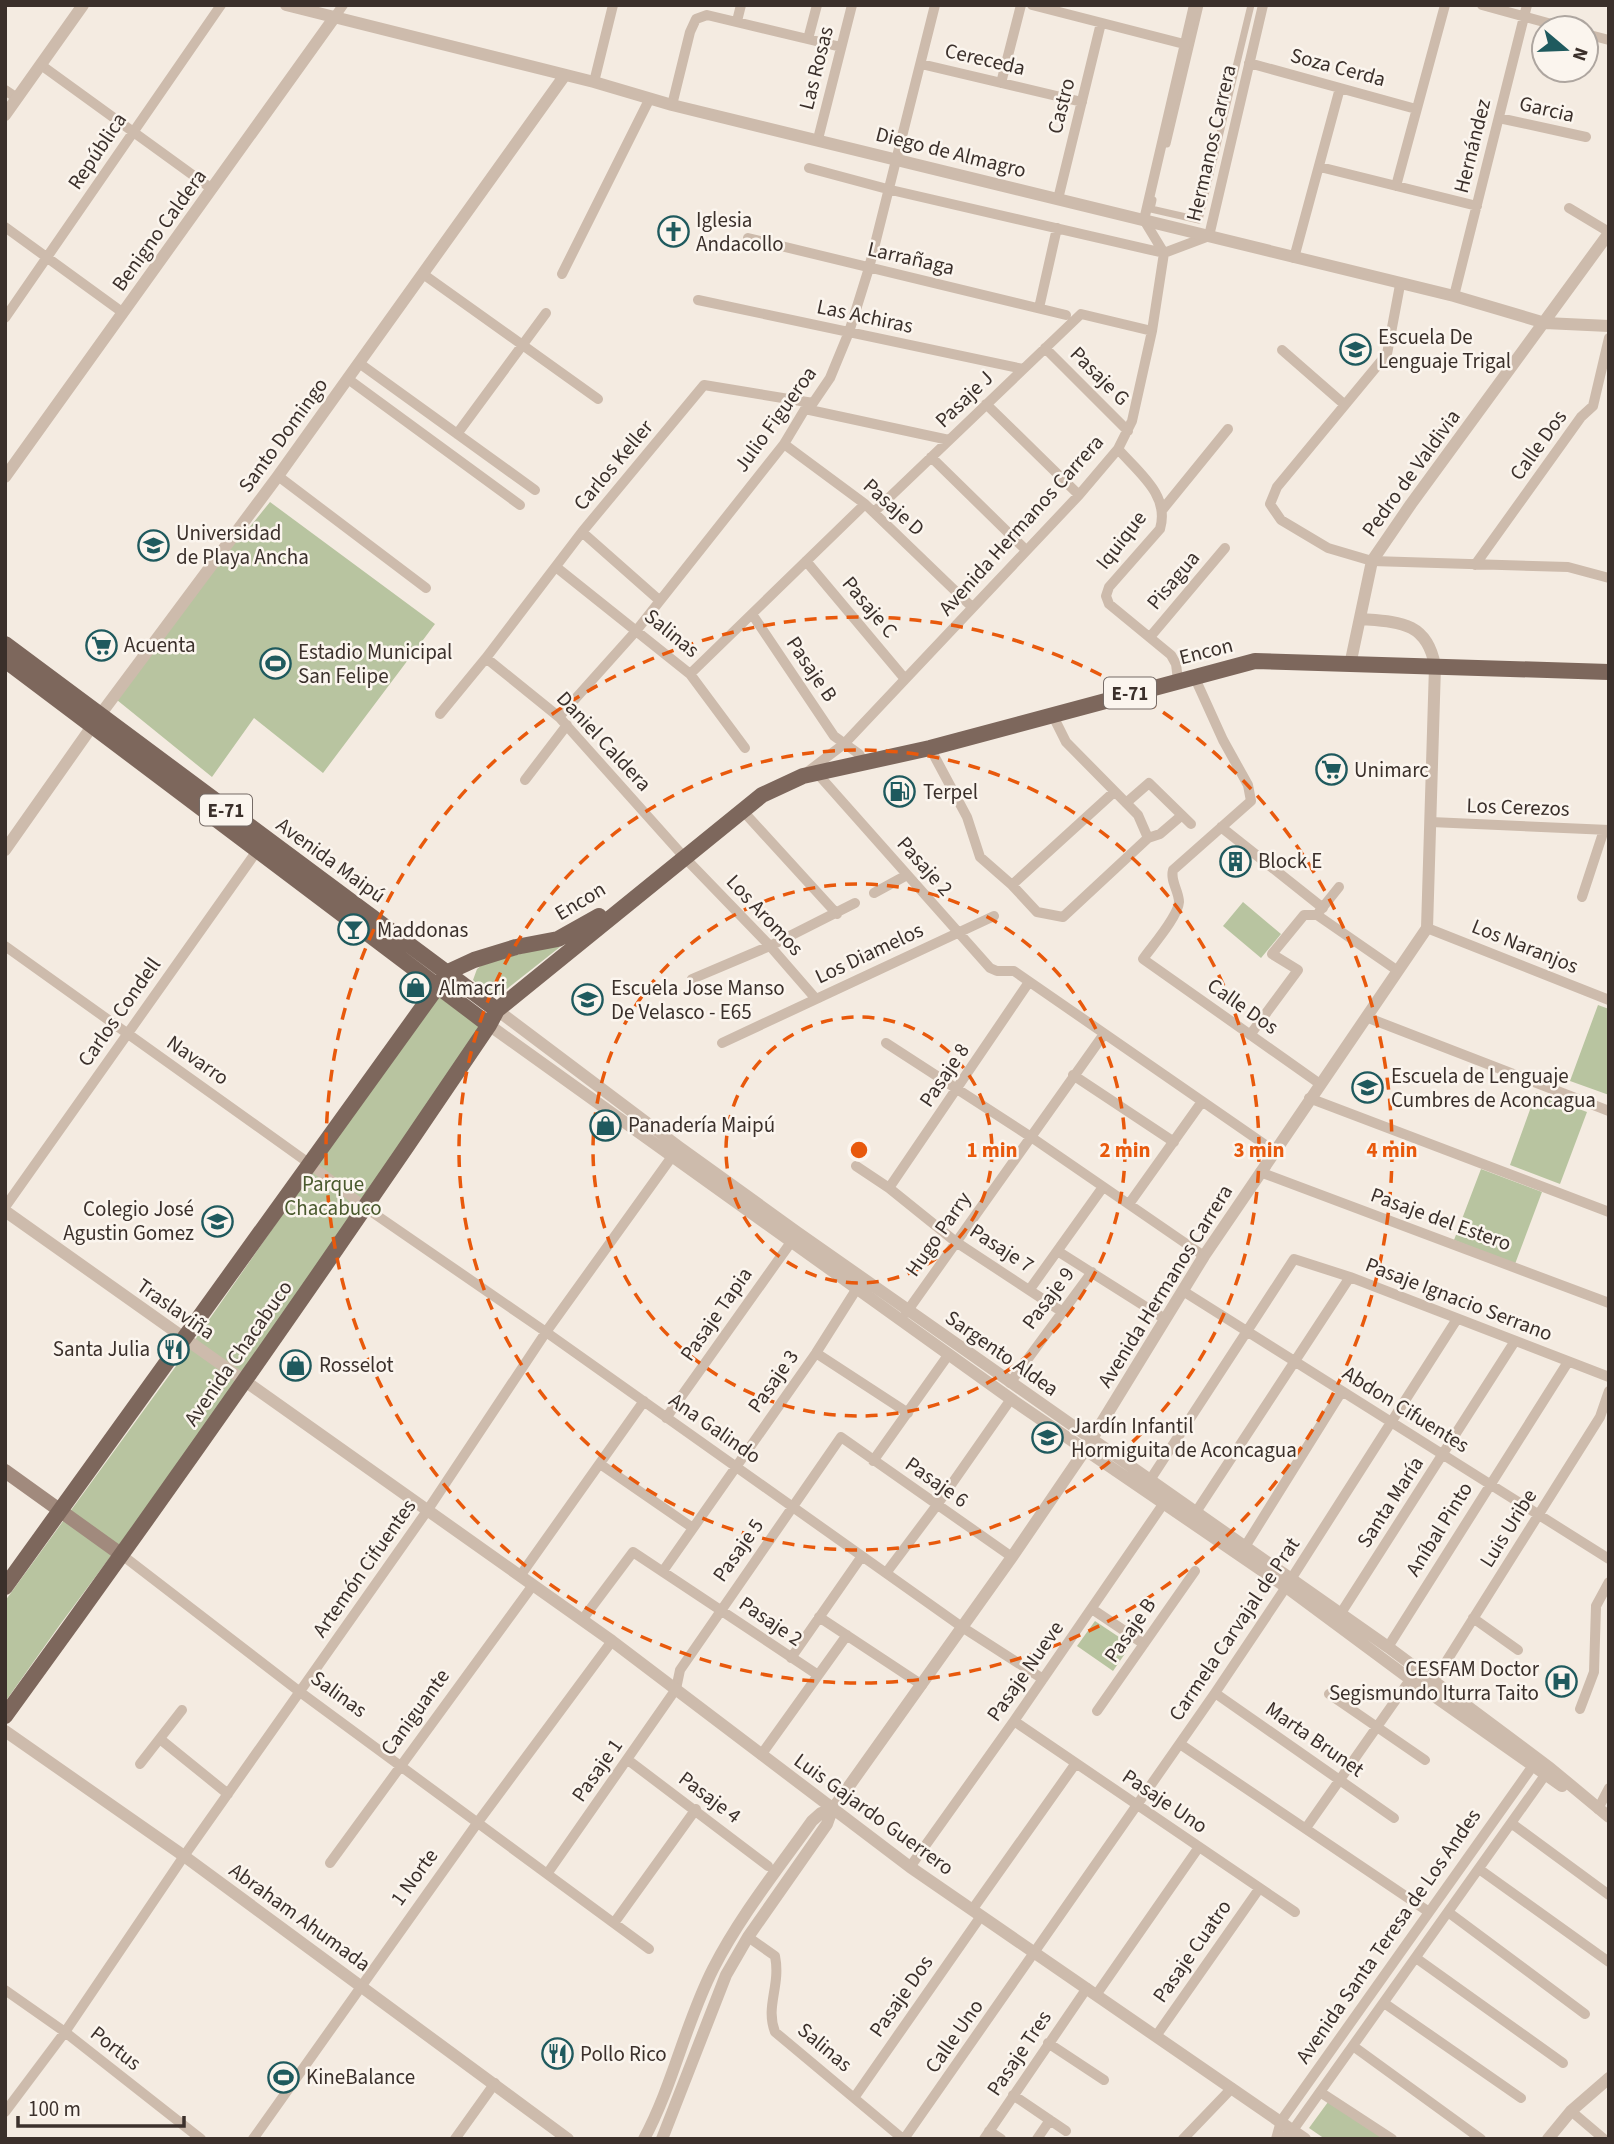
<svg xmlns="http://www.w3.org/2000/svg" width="1614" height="2144" viewBox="0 0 1614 2144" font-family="'Source Sans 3',sans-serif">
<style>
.green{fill:#b8c4a0}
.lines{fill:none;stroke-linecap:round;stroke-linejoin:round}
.pedestrian{stroke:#cdbbac;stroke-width:7}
.minor{stroke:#cdbbac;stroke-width:10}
.tertiary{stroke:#cdbbac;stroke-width:12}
.secondary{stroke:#a18a7d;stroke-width:14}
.primary{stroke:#7d675c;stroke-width:16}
.ring{fill:none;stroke:#e8590c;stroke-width:3.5;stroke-dasharray:12 9}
.labels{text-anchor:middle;stroke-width:5;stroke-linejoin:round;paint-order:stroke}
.shield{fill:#fbf5ee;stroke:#756b66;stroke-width:2}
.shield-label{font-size:19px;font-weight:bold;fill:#3b302b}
.street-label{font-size:21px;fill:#3b302b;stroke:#fbf5ee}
.poi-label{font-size:21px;fill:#3b302b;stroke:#fbf5ee;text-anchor:start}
.park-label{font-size:21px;fill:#4a5a2e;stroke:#fbf5ee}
.centre{fill:#e8590c;stroke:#fbf5ee;stroke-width:3.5}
.ring-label{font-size:21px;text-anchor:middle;font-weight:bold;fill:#e8590c;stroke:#fbf5ee;stroke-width:5;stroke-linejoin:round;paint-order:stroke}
</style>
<rect width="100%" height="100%" fill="#f4ebe1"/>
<path class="green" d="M270,502L435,624L323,773L254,718L212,777L117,700L244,524L249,528Z
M1243,902L1281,934L1261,958L1223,926Z
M546,947H560L498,996L489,995L473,980L477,969L483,964Z
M436,995L482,1027L241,1380L59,1626L5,1702V1601L192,1344Z
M1598,1005L1609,1009V1095L1570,1081Z
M1536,1093L1587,1112L1560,1184L1510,1165Z
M1481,1169L1542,1192L1515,1264L1454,1240Z
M1095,1621L1131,1645L1113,1671L1077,1646Z
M1328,2102L1386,2139H1325L1309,2128Z"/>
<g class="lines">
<path class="pedestrian" d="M1167,144L1200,5
M1153,200L1151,209L1199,220L1251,5"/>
<path class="minor" d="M1032,5L1184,44
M1482,5L1566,28
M334,18L343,5
M737,21L741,5
M1586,34L1609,40
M808,39L817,5
M1249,63L1416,109
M921,64L1082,102
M41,65L212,189
M594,82L613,5
M1001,83L1021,5
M5,90L17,98
M672,105L690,32L696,19L707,15L841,47
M1499,118L1586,137
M818,139L852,5
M1320,167L1477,206
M809,168L891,190L1164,253
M1396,186L1445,5
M1058,199L1101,23
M1569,208L1609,232
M5,227L122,312
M748,238L1066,315
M1164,253L1209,236L1263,5
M1164,253L1144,220L1194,5
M1294,258L1340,88
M423,274L598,399
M562,274L650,98
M1400,285L1387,354L1277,487L1270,504L1281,520L1328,548L1372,561L1568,567L1609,578
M1454,296L1527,5
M698,300L1023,369
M1039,308L1057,228
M5,318L221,5
M1045,348L1128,431
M1282,350L1345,405
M359,363L535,490
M348,379L520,505
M986,404L1079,495
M805,409L949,440
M457,434L546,313
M784,444L865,504L972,607
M1118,449C1139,473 1170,495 1160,529L1109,587L1106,596L1109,604L1171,655L1176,664L1178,680
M931,457L1026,550
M278,476L426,588
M1163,509L1228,429
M874,512L1081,314L1152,331
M582,532L659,600
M806,561L905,679
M1475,565L1581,417L1593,406L1609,338
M556,567L690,674L745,748
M752,614L834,736L859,754L864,763
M1150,637L1225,548
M486,658L559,717L685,858L770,946L816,999
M690,674L865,504
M1194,676L1223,740L1248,785L1251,801L1173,870C1170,881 1179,891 1179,902C1178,917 1152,946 1143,959L1320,1084
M440,714L486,658L582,532L704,385L813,403
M559,717L636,631L784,444L805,409L813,403L830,378L849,332L869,268L935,5
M930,748L967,817L980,857L1012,885L1037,912L1063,917L1148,838L1138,815L1066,742L1052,714
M816,772L990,968L997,971H1014L1274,1151
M806,773L844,744L1079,495L1118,449L1132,421L1152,331L1164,253
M525,780L567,725
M1126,803L1149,783L1191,824
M742,810L837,914
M1431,822L1609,830
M1221,827L1323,908
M1148,838L1160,834L1181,816
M1012,885L1114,792
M874,893L907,875
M1582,897L1604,830
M1319,912L1339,887
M1317,915L1398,971
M1427,928L1609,1000
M5,946L310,1164L366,1208L546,1332L962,1627L1043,1679
M692,979L770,946L855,903
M1366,1017L1609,1111
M1250,1035L1298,970L1272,954L1304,915H1317
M722,1043L994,916
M886,1043L1031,1137L1204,1256
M1073,1075L1174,1142
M1309,1098L1609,1212
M856,1166L889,1188L956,1242L1061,1311
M1260,1172L1609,1303
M889,1188L1029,982
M1129,1204L1201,1103
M5,1207L259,848
M1059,1252L1165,1319
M1030,1289L1103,1187
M1183,1291L1609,1559
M906,1313L1104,1034
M816,1353L908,1413
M1010,1383L1092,1272
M666,1418L794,1238
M873,1461L949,1354
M600,1464L693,1528
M1150,1480L1294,1259L1350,1277L1609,1377
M1196,1512L1350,1277
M1246,1545L1342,1391
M122,1555L300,1692L649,1949
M663,1571L816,1353L861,1282
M886,1573L937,1505L1011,1399
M520,1576L644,1401
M1092,1609L1144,1644
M1341,1613L1515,1341
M819,1617L922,1685
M1473,1618L1518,1650
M582,1620L633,1552L818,1675
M1388,1647L1568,1362
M791,1658L862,1556
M1434,1681L1600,1417L1609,1391
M1215,1693L1394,1818
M1329,1694L1425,1760
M1580,1709L1594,1672L1596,1606L1609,1582
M1097,1711L1195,1571
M1014,1721L1295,1912
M160,1739L228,1794
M1180,1744L1429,1912
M761,1755L847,1635
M628,1760L768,1866
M140,1764L182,1710
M1598,1809L1609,1788
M1511,1823L1609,1895
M1306,1828L1414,1674
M330,1863L533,1585
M910,1867L1014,1721L1166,1500
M1479,1869L1609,1962
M547,1874L676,1689L680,1670L841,1437L1012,1557
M972,1910L1076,1763
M1448,1912L1585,2014
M614,1923L696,1809
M748,1937L775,1956C781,1986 765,2006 775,2032L903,2139
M1416,1958L1563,2063
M5,1990L65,2032L201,2139
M1096,1995L1199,1847
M1384,2003L1521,2098
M1156,2036L1259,1889
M1048,2043L1104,2080
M1353,2046L1481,2139
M1320,2092L1392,2139
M1013,2095L1066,2131
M854,2098L981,1916
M1571,2111L1604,2139
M5,2112L65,2032L184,1856L427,1511L546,1332L676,1151
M989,2131L1001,2139
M253,2139L478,1822L612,1641
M455,2139L495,2083
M904,2139L1215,1693L1286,1587L1457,1319
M984,2139L1087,1988
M1037,2139L1050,2120
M1183,2139L1232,2088
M1276,2139L1281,2121L1537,1760
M1282,2139L1293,2130L1548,1771"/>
<path class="tertiary" d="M286,5L594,82L672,105L1454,296L1545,323L1609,326
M5,115L83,5
M5,477L334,18
M1350,665L1372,561L1411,504L1609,233
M5,850L100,715L278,476L565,75
M497,1010L679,1147L797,1232L1388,1647L1550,1768L1609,1817
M489,1025L1011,1399L1286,1587L1410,1679L1562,1786
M5,1211L612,1641L910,1867L1305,2139
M5,1731L184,1856L568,2139
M644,2139C673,2085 685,2024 713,1969C740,1916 778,1869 812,1821L821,1813L832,1810
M662,2139L726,1975L748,1937L827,1824L832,1810L1012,1557L1085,1450L1204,1256L1427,928L1435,666C1427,621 1398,622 1360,619
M1548,2139L1571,2111L1609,2078"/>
<path class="secondary" d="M5,1471L122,1555"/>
<path class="primary" d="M5,644L497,1010
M5,660L489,1025
M448,972L474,960L516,947L558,939L599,916
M5,1587L448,972
M5,1716C171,1488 332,1258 489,1025L497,1010L762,795L803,776L930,748L1255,661L1609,672"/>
</g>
<g class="ring">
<circle cx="859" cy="1150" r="133"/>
<circle cx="859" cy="1150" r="266"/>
<circle cx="859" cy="1150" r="400"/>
<circle cx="859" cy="1150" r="533"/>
</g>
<defs>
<symbol id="church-ring" viewBox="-11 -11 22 22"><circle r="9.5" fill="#fbf5ee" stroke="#1f5a5e" stroke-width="1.5"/><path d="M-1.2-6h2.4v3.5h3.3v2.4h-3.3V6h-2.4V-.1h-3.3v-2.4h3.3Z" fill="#1f5a5e"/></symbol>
<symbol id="school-ring" viewBox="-11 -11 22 22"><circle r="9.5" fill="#fbf5ee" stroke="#1f5a5e" stroke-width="1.5"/><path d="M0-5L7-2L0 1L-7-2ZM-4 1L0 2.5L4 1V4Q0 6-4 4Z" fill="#1f5a5e"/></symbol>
<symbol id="university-ring" viewBox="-11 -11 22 22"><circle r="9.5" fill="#fbf5ee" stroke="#1f5a5e" stroke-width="1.5"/><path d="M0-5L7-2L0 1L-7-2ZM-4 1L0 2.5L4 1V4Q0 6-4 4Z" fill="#1f5a5e"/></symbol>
<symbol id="supermarket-ring" viewBox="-11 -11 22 22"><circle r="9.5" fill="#fbf5ee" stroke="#1f5a5e" stroke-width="1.5"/><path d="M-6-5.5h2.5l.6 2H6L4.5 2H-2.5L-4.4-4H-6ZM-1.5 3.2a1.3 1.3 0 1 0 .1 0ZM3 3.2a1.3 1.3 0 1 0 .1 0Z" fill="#1f5a5e"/></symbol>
<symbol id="stadium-ring" viewBox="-11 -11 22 22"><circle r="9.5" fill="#fbf5ee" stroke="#1f5a5e" stroke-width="1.5"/><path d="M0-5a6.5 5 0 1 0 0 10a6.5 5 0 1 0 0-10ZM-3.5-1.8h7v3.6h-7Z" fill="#1f5a5e"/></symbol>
<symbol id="fuel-ring" viewBox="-11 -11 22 22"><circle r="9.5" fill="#fbf5ee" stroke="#1f5a5e" stroke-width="1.5"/><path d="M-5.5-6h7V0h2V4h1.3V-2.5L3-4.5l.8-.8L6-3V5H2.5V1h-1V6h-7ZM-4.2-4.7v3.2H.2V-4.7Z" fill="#1f5a5e"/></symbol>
<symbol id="building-ring" viewBox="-11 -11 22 22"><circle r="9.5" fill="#fbf5ee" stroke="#1f5a5e" stroke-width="1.5"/><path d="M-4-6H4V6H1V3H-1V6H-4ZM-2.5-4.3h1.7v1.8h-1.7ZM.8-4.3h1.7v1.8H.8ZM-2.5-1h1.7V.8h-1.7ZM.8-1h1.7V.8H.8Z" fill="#1f5a5e"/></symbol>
<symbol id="bar-ring" viewBox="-11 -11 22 22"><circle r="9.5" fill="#fbf5ee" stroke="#1f5a5e" stroke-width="1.5"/><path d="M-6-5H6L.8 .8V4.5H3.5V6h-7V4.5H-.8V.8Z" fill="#1f5a5e"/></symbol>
<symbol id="shop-ring" viewBox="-11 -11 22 22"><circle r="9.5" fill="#fbf5ee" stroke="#1f5a5e" stroke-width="1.5"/><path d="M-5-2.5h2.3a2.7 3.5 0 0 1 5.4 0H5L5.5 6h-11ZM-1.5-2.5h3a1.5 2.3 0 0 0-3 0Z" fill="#1f5a5e"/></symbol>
<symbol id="restaurant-ring" viewBox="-11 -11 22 22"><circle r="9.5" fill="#fbf5ee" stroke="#1f5a5e" stroke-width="1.5"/><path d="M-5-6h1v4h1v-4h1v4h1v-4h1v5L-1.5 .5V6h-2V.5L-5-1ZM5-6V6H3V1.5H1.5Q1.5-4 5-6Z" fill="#1f5a5e"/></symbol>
<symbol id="hospital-ring" viewBox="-11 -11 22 22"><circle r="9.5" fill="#fbf5ee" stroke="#1f5a5e" stroke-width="1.5"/><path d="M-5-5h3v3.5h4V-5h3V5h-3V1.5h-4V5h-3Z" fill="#1f5a5e"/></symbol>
</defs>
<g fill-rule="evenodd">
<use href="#church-ring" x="656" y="214" width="35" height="35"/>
<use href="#school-ring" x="1338" y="332" width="35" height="35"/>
<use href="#university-ring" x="136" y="528" width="35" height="35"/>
<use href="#supermarket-ring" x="84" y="628" width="35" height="35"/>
<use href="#stadium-ring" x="258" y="646" width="35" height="35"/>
<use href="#supermarket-ring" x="1314" y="752" width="35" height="35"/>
<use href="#fuel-ring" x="882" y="774" width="35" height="35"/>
<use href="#building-ring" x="1218" y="844" width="35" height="35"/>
<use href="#bar-ring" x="336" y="912" width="35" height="35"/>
<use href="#shop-ring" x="398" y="970" width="35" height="35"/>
<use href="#school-ring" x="570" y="982" width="35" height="35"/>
<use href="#school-ring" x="1350" y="1070" width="35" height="35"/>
<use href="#shop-ring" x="588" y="1108" width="35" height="35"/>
<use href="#school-ring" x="200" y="1204" width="35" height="35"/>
<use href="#restaurant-ring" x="156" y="1332" width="35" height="35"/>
<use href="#shop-ring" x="278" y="1348" width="35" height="35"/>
<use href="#school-ring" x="1030" y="1420" width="35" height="35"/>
<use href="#hospital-ring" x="1544" y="1664" width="35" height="35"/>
<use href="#restaurant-ring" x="540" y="2036" width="35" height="35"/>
<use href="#stadium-ring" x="266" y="2060" width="35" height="35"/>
</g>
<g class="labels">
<g class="shield">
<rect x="1104" y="677.5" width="52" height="31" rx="5"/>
<rect x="200" y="794.5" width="52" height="31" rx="5"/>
</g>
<g class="shield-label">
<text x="1130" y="700">E-71</text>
<text x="226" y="817">E-71</text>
</g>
<g class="street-label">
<text transform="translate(985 59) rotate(13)" y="7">Cereceda</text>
<text transform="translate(1338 67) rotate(15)" y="7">Soza Cerda</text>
<text transform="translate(816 68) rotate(-76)" y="7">Las Rosas</text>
<text transform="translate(1061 106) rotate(-76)" y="7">Castro</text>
<text transform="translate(1547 109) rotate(13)" y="7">Garcia</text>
<text transform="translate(1211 143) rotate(-77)" y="7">Hermanos Carrera</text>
<text transform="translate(1472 146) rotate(-76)" y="7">Hernández</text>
<text transform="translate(97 151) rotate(-56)" y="7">República</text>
<text transform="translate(951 152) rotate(14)" y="7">Diego de Almagro</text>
<text transform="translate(159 230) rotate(-54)" y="7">Benigno Caldera</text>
<text transform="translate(911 258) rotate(13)" y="7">Larrañaga</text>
<text transform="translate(865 316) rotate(12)" y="7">Las Achiras</text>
<text transform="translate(1100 376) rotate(45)" y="7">Pasaje G</text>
<text transform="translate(964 399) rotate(-44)" y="7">Pasaje J</text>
<text transform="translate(775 419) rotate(-54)" y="7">Julio Figueroa</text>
<text transform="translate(283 435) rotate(-54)" y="7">Santo Domingo</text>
<text transform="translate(1538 445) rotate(-54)" y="7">Calle Dos</text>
<text transform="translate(613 465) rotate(-50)" y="7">Carlos Keller</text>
<text transform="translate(1411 473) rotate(-54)" y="7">Pedro de Valdivia</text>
<text transform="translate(894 507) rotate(42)" y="7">Pasaje D</text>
<text transform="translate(1021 525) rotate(-48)" y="7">Avenida Hermanos Carrera</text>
<text transform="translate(1121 540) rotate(-52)" y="7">Iquique</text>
<text transform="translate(1173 580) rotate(-50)" y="7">Pisagua</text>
<text transform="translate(870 607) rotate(50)" y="7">Pasaje C</text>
<text transform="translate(672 633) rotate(39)" y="7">Salinas</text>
<text transform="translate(1206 651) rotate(-14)" y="7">Encon</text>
<text transform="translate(812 669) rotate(56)" y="7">Pasaje B</text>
<text transform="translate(604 741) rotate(47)" y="7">Daniel Caldera</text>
<text transform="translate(1518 807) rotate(2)" y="7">Los Cerezos</text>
<text transform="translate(331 860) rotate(36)" y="7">Avenida Maipú</text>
<text transform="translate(925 866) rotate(48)" y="7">Pasaje 2</text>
<text transform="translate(580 901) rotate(-31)" y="7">Encon</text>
<text transform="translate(765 915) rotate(47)" y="7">Los Aromos</text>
<text transform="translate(1525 946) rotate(22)" y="7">Los Naranjos</text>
<text transform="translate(869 953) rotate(-25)" y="7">Los Diamelos</text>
<text transform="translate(1243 1006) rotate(35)" y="7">Calle Dos</text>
<text transform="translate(119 1012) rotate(-55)" y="7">Carlos Condell</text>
<text transform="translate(198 1060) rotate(35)" y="7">Navarro</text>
<text transform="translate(944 1075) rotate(-56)" y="7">Pasaje 8</text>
<text transform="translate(1441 1219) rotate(20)" y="7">Pasaje del Estero</text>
<text transform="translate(938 1234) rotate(-55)" y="7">Hugo Parry</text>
<text transform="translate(1002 1248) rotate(33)" y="7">Pasaje 7</text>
<text transform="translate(1165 1286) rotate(-58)" y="7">Avenida Hermanos Carrera</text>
<text transform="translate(1048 1298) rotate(-53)" y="7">Pasaje 9</text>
<text transform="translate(1459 1299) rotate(21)" y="7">Pasaje Ignacio Serrano</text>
<text transform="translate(176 1309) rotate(35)" y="7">Traslaviña</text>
<text transform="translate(716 1314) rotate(-55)" y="7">Pasaje Tapia</text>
<text transform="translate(238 1353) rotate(-55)" y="7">Avenida Chacabuco</text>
<text transform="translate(1002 1353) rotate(35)" y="7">Sargento Aldea</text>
<text transform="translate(773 1381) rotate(-55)" y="7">Pasaje 3</text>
<text transform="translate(1406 1409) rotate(32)" y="7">Abdon Cifuentes</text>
<text transform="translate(715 1428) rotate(35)" y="7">Ana Galindo</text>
<text transform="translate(937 1482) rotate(35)" y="7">Pasaje 6</text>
<text transform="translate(1390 1502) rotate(-57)" y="7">Santa María</text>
<text transform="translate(1508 1528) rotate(-58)" y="7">Luis Uribe</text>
<text transform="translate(1439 1529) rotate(-58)" y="7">Aníbal Pinto</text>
<text transform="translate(738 1550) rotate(-55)" y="7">Pasaje 5</text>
<text transform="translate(364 1568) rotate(-55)" y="7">Artemón Cifuentes</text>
<text transform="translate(771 1621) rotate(34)" y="7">Pasaje 2</text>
<text transform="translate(1234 1629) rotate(-56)" y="7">Carmela Carvajal de Prat</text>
<text transform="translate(1130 1630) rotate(-55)" y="7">Pasaje B</text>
<text transform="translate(1025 1671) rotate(-55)" y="7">Pasaje Nueve</text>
<text transform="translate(339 1694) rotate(36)" y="7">Salinas</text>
<text transform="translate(415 1712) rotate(-54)" y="7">Caniguante</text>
<text transform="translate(1315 1739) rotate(35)" y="7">Marta Brunet</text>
<text transform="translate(597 1770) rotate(-55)" y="7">Pasaje 1</text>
<text transform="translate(710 1797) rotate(37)" y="7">Pasaje 4</text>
<text transform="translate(1165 1801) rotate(34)" y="7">Pasaje Uno</text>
<text transform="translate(874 1814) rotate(36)" y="7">Luis Gajardo Guerrero</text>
<text transform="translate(414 1877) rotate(-54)" y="7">1 Norte</text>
<text transform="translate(300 1917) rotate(36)" y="7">Abraham Ahumada</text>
<text transform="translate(1388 1936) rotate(-55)" y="7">Avenida Santa Teresa de Los Andes</text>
<text transform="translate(1192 1951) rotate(-55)" y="7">Pasaje Cuatro</text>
<text transform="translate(901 1996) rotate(-55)" y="7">Pasaje Dos</text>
<text transform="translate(954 2036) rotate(-55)" y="7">Calle Uno</text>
<text transform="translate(825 2047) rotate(40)" y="7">Salinas</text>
<text transform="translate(116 2048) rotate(38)" y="7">Portus</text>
<text transform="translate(1019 2053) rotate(-56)" y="7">Pasaje Tres</text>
</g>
<g class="poi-label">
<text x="696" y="227">Iglesia<tspan x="696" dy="24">Andacollo</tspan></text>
<text x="1378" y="344">Escuela De<tspan x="1378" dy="24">Lenguaje Trigal</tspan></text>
<text x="176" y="540">Universidad<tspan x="176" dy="24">de Playa Ancha</tspan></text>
<text x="124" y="652">Acuenta</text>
<text x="298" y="659">Estadio Municipal<tspan x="298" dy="24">San Felipe</tspan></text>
<text x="1354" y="777">Unimarc</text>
<text x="923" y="799">Terpel</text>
<text x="1258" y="868">Block E</text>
<text x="377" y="937">Maddonas</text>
<text x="439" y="995">Almacri</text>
<text x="611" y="995">Escuela Jose Manso<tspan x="611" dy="24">De Velasco - E65</tspan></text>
<text x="1391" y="1083">Escuela de Lenguaje<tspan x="1391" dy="24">Cumbres de Aconcagua</tspan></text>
<text x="628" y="1132">Panadería Maipú</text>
<text x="194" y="1216" text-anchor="end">Colegio José<tspan x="194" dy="24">Agustin Gomez</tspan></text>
<text x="150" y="1356" text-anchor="end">Santa Julia</text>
<text x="319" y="1372">Rosselot</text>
<text x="1071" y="1433">Jardín Infantil<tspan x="1071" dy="24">Hormiguita de Aconcagua</tspan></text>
<text x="1539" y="1676" text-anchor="end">CESFAM Doctor<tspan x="1539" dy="24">Segismundo Iturra Taito</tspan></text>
<text x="580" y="2061">Pollo Rico</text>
<text x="306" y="2084">KineBalance</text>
</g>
<g class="park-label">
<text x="333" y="1191">Parque<tspan x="333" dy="24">Chacabuco</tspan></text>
</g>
</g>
<circle cx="859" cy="1150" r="10" class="centre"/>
<g class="ring-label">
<text x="992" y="1157">1 min</text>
<text x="1125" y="1157">2 min</text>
<text x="1259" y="1157">3 min</text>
<text x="1392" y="1157">4 min</text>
</g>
<rect width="1614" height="2144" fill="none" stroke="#3b302b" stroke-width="14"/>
<g transform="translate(1565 49) rotate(109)"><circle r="33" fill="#fbf5ee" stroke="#aea6a0" stroke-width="2"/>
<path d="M0-5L12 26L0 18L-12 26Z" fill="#1f5a5e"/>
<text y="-10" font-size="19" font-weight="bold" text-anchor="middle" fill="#3b302b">N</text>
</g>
<path d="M18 2116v10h166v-10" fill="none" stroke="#3b302b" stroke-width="3.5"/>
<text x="28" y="2116" font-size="21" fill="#3b302b" stroke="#fbf5ee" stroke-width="5" paint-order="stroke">100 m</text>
</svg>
